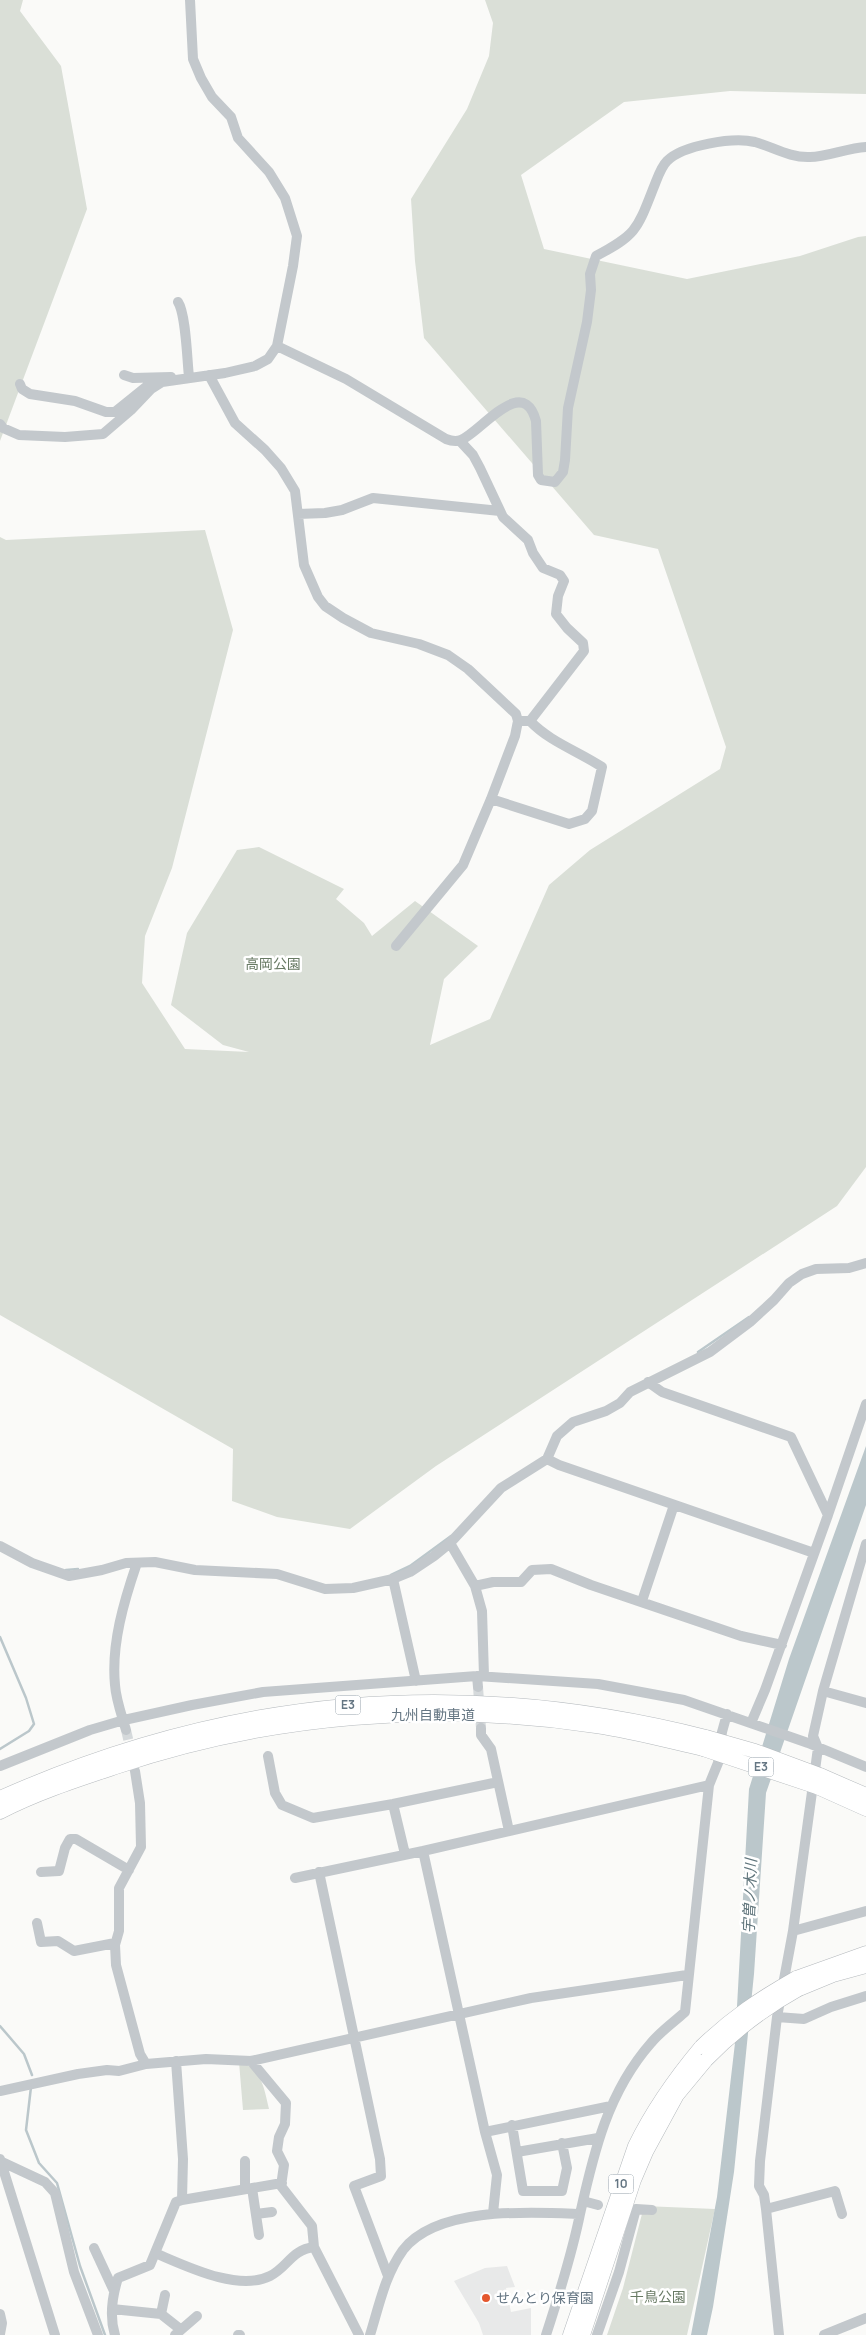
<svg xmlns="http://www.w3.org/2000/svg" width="866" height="2335" viewBox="0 0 866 2335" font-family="Manrope,'Noto Sans JP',sans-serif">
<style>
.built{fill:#e8e9e9}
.green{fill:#dadfd7}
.water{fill:#bbc7cb}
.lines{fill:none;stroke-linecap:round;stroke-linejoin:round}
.stream{stroke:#bbc7cb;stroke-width:2.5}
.minor-tunnel{stroke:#d5d9db;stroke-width:10;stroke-dasharray:10 5;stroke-linecap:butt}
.highway-casing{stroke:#b4b9bd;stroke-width:15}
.minor{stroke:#c3c8cc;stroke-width:10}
.highway{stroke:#fff;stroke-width:14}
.highway-bridge-casing{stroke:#b4b9bd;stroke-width:15;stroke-linecap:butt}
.highway-bridge{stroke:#fff;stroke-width:14}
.poi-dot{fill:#e4572e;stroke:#fff;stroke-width:2}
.labels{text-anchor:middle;stroke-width:5;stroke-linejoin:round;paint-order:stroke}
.shield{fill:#fff;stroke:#939fa8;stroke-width:1}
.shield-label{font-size:12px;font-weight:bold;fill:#657683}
.park-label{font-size:14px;fill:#687a64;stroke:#fff}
.street-label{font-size:14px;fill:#657683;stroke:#fff}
.poi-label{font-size:14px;fill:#657683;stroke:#fff;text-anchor:start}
.water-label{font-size:15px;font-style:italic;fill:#60757c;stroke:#fff}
</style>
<rect width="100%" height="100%" fill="#fafaf8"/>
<path class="built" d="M507,2266L515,2287L506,2288L511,2312L531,2308V2335H483L479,2323L454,2281L485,2268Z"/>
<path class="green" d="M0,0H23L20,11L61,66L87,209L0,441Z
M485,0H866V94L730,91L624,102L521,175L544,249L687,279L800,256L858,237L866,236V1167L837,1206L436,1466L350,1529L277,1517L232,1501L233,1449L0,1315V537L6,540L205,530L233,630L172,868L145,936L142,983L185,1049L249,1052L223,1045L171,1005L187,933L237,850L259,847L344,889L336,899L364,923L372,936L415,901L478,946L444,979L430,1045L490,1019L549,885L590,850L720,769L726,747L658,549L594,535L424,338L415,261L411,199L467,109L489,56L493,23Z
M239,2062C262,2068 264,2088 269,2109L243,2110Z
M644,2206L715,2209L687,2335H607L623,2288Z"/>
<path class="water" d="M866,1446V1505L766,1793L754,1974L734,2172L713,2307L707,2335H691L717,2197L735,2043L749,1789L789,1659Z"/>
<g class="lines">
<path class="stream" d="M698,1352L749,1317
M66,1570L78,1569
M391,1575L410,1566L451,1536
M0,1637L26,1698L34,1724L29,1731L0,1749
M0,2026L24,2054L32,2075
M31,2087L26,2130L39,2163L57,2183L80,2266L105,2335"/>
<path class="minor-tunnel" d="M478,1687L481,1728
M126,1730L132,1756"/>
<defs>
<path id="highway" d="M820,1775L866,1795
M817,1787L866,1809
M0,1798C230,1695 462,1675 706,1737
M0,1812C37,1793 77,1780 116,1767C270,1715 435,1702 596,1726C632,1731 668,1741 703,1749
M796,1978L866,1953
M799,1989L833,1975L866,1966
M570,2335L635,2146C653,2109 675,2078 701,2047
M583,2335L634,2180L646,2152L677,2095L706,2060"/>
</defs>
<use href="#highway" class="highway-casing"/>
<path class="minor" d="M178,302C186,314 187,359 189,377
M277,346L346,379L446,439C451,441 456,442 461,440C481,432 523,373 536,421L538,475L541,480L555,482L563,472L565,460L568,408L587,322L591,290L590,274L596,256C636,235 637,230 653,189C657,180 660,168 667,161C683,145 733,137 755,142C773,147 790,158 810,157C827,157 847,148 866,147
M124,375L133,378L171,377
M209,375L235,423L265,450L281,468L295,491L304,565L318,597L325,606L343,618L371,633L419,644L448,655L468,669L499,698L516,714L518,721L515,736L491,799L463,865L396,946
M20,384L22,389L30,394L75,401L106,412H115L151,383
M0,424L3,428L19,435L65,437L103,434L131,410L151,389L162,382L225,373L255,366L268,359L277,346L293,266L297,236L285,198L269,172L238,138L231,117L212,97L201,78L193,59L190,0
M460,441L473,455L480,468L503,517L528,540L533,553L543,568L560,575L564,581L558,596L556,614L567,628L583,643L584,651L530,721H518
M298,514L325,513L342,510L373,498L500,511
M491,799L569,824L585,819L592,811L602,767C578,751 550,742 530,721
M648,1382L662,1392L791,1437L828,1515L765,1690L751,1723
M547,1459L559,1465L814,1553
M828,1515L866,1404
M450,1543L475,1586L493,1582H521L532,1570L551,1569L591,1585L741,1636L782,1645
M0,1546L32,1563L69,1576L102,1570L126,1563L155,1562L195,1570L277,1574L325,1589L353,1588L393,1579L410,1572L434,1556L450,1543L501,1488L547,1459L557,1436L573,1422L606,1411L620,1403L630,1392L710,1352L750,1322L774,1300L789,1283L802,1274L816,1269L849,1268L866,1263
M393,1579L416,1681
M475,1586L482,1611L484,1676
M642,1601L674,1505
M477,1676L478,1687
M823,1691L866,1703
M481,1728V1735L491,1749L509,1831
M126,1730C122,1716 116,1700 115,1685C111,1644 124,1601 137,1563
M268,1756L275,1793L282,1805L313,1818L393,1804L498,1782
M0,1766L90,1730L124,1720L192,1705L263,1692L477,1676L598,1684L684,1700L808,1743L866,1767
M135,1771L140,1803L141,1847L119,1888V1931L115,1945L116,1965L140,2054L146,2064
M393,1804L405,1854
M423,1851L485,2132L497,2175L493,2213
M41,1872L59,1871L65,1848L70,1839H76L129,1870
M319,1872L380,2159L381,2176L354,2186L388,2276
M295,1878L423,1851L709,1785
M37,1923L41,1942L58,1941L74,1951L115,1943
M793,1931L866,1911
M777,2017L804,2019L831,2007L866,1996
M251,2061L286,2103L285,2124L279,2137L277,2151L284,2165L281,2186L312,2226L314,2247L359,2335
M0,2091L78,2074L107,2070L119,2071L146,2064L206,2059L251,2061L531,1998L687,1975
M512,2125L523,2191H562L567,2168L562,2143
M485,2132L611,2106
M517,2152L598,2138
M0,2159L55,2335
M0,2161L45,2182L55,2193L74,2272L98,2335
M245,2161V2189
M252,2188L259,2235
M182,2200L282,2183
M583,2201L598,2205
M766,2209L835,2191L842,2214
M256,2214L272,2212
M94,2248L114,2291
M155,2253C186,2266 238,2292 270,2276C288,2267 291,2250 314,2247
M112,2309L161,2314L180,2329
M0,2314L2,2323L0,2334
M161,2314L165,2295
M115,2335C109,2316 112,2297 118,2278L150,2265L176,2202L182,2200L183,2159L176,2061
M175,2335L197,2316
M238,2335H240
M370,2335C379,2306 385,2275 403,2250C437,2206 530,2212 580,2214
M546,2335C559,2295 572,2254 580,2214C594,2151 608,2092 651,2043C661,2031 674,2022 685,2012L709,1785L718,1763L722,1732L727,1714
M597,2335L619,2272L636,2209L652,2210
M779,2335L766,2209L764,2195L759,2186L760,2161L777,2017L793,1931L818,1748L813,1736L823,1691L866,1544
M824,2335L866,2318"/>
<use href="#highway" class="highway"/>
<defs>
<path id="highway-bridge" d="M706,1737L755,1751L820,1775
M703,1749L817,1787
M701,2047C731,2018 759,1999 796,1978
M706,2060C734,2031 763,2009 799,1989"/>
</defs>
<use href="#highway-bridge" class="highway-bridge-casing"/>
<use href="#highway-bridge" class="highway-bridge"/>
</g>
<circle class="poi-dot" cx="486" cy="2298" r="5"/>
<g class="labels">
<g class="shield">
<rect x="335.5" y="1695.5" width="25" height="19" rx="4"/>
<rect x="748.5" y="1757.5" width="25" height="19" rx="4"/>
<rect x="608.5" y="2174.5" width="25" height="19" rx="4"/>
</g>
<g class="shield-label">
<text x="348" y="1709">E3</text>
<text x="761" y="1771">E3</text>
<text x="621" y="2188">10</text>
</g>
<g class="park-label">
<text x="273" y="969">高岡公園</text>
<text x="658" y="2302">千鳥公園</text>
</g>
<g class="street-label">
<text x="433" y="1720">九州自動車道</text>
</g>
<g class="poi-label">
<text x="496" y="2303">せんとり保育園</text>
</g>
<g class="water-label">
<text transform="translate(750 1896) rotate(-88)" y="5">宇曽ノ木川</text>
</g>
</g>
</svg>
